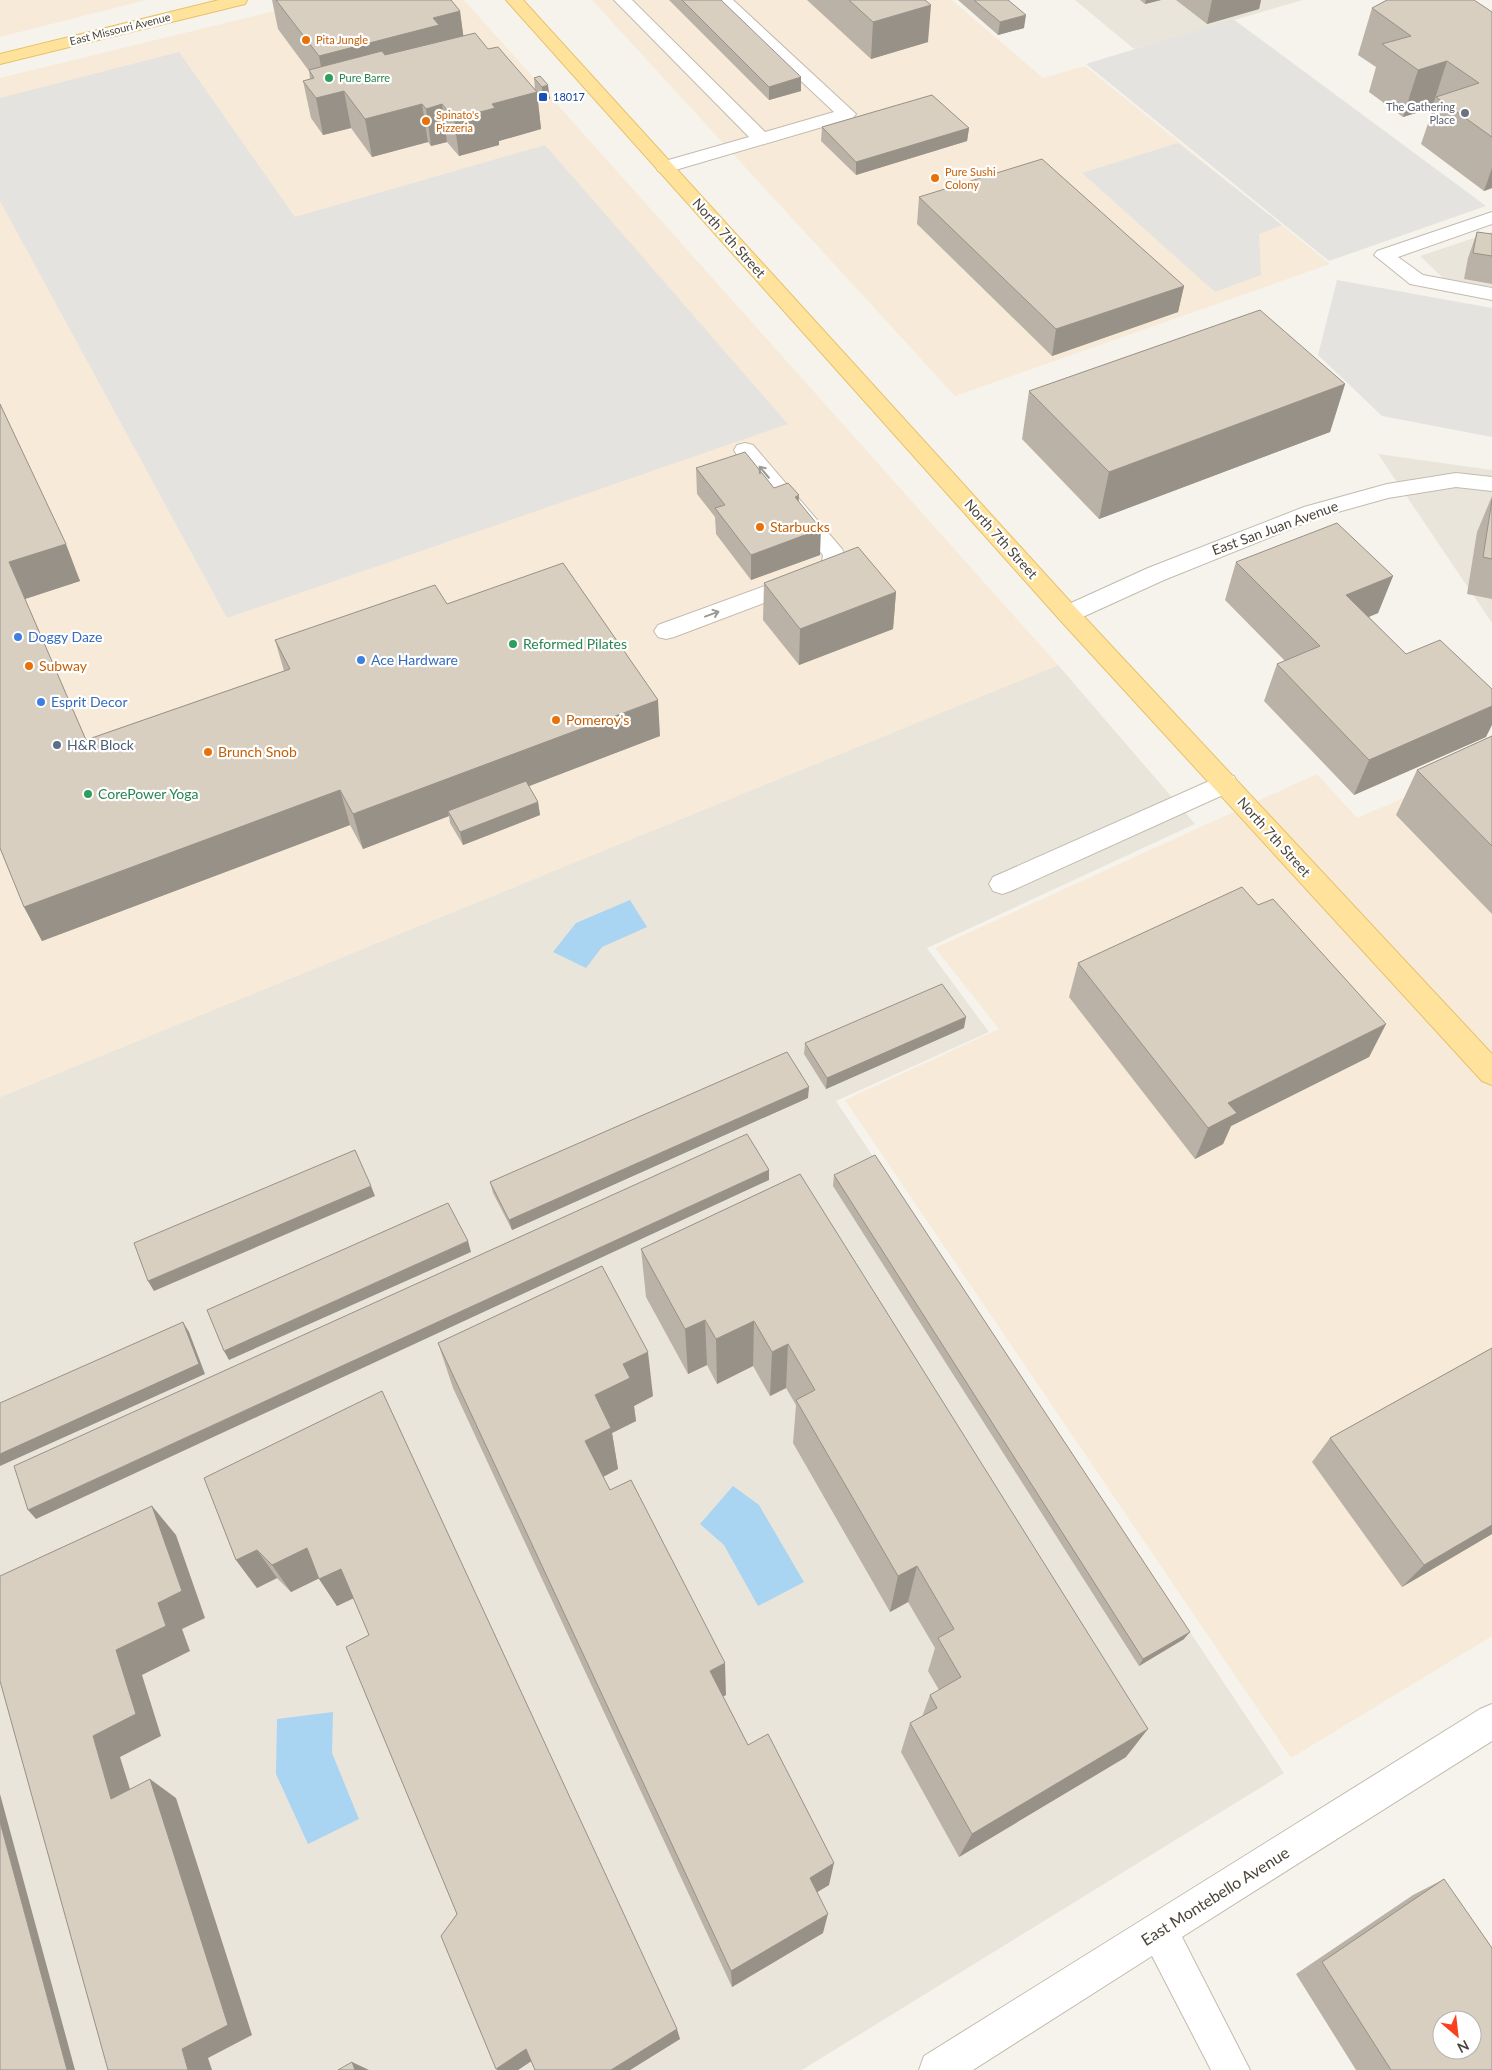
<svg xmlns="http://www.w3.org/2000/svg" width="1492" height="2070" viewBox="0 0 1492 2070" font-family="Lato,sans-serif">
<style>
.residential{fill:#eae5da}
.commercial{fill:#f7ead8}
.parking{fill:#e5e3e0}
.water{fill:#a9d4f2}
.lines{fill:none;stroke-linecap:round;stroke-linejoin:round}
.minor-casing{stroke:#c2bbae;stroke-width:2}
.major-casing{stroke:#e6c16a;stroke-width:2}
.minor{fill:#fff;fill-rule:evenodd}
.major{fill:#ffe39c;fill-rule:evenodd}
.wall{fill:#bab2a6}
.shaded-wall{fill:#979187}
.building{fill:#d8cfc1;stroke:#979187;fill-rule:evenodd}
.oneway{stroke:#9c9892}
.food-dot{fill:#e8710a;stroke:#fff;stroke-width:2}
.leisure-dot{fill:#2e9e5b;stroke:#fff;stroke-width:2}
.transit-dot{fill:#1a4fb4;stroke:#fff;stroke-width:2}
.worship-dot{fill:#6b7280;stroke:#fff;stroke-width:2}
.shop-dot{fill:#3f7fe0;stroke:#fff;stroke-width:2}
.service-dot{fill:#5c6f8a;stroke:#fff;stroke-width:2}
.labels{text-anchor:middle;stroke-width:4.5;stroke-linejoin:round;paint-order:stroke}
.far-street-label{font-size:11px;fill:#4b4439;stroke:#fff}
.far-food-label{font-size:11px;fill:#c56008;stroke:#fff;text-anchor:start}
.far-leisure-label{font-size:11px;fill:#27864d;stroke:#fff;text-anchor:start}
.far-transit-label{font-size:11px;fill:#164399;stroke:#fff;text-anchor:start}
.far-worship-label{font-size:11px;fill:#5b616d;stroke:#fff;text-anchor:end}
.street-label{font-size:14px;fill:#4b4439;stroke:#fff}
.food-label{font-size:14px;fill:#c56008;stroke:#fff;text-anchor:start}
.shop-label{font-size:14px;fill:#366cbe;stroke:#fff;text-anchor:start}
.leisure-label{font-size:14px;fill:#27864d;stroke:#fff;text-anchor:start}
.service-label{font-size:14px;fill:#4e5e75;stroke:#fff;text-anchor:start}
.near-street-label{font-size:16px;fill:#4b4439;stroke:#fff}
</style>
<rect width="100%" height="100%" fill="#f6f3ec"/>
<path class="residential" d="M1075,0H1303L1134,49Z
M1492,232V287L1444,279L1420,256Z
M1378,454L1492,470V623Z
M1058,665L1195,824L927,948L989,1032L836,1101L1284,1773L802,2070H0V1097Z"/>
<path class="commercial" d="M0,0H146L0,37Z
M320,0H464L1058,665L0,1097V78Z
M592,0H952L1043,78L1085,66L1330,264L955,396Z
M1492,760V1636L1291,1758L845,1100L999,1029L935,948L1317,774L1357,818Z"/>
<path class="parking" d="M1233,19L1486,206L1329,261L1086,64Z
M179,52L295,217L545,145L788,424L227,618L0,201V98Z
M1178,143L1282,225L1259,234L1261,275L1215,292L1082,173Z
M1337,280L1492,308V437L1382,416L1318,355Z"/>
<path class="water" d="M630,900L647,927L602,947L586,968L553,952L576,923Z
M733,1486L759,1505L804,1582L758,1606L724,1545L700,1524Z
M333,1712L332,1753L359,1819L308,1844L276,1774L277,1719Z"/>
<g class="lines">
<defs>
<path id="minor" d="M614,0H632L765,132L834,112L715,0H733L856,114L853,118L672,171L665,173L658,171L656,167L658,163L749,137Z
M1492,212V224L1398,257L1423,275L1492,288V300L1410,284L1374,255L1377,251Z
M745,443L753,445L842,549C850,562 841,571 830,578L674,637L666,639L658,637L654,631L658,625L814,568L822,562L823,555L737,455L734,450L737,445Z
M1456,473L1492,477V491L1456,487L1388,498L1320,517L1164,580L1076,620L1068,622L1060,620L1056,614L1060,608L1148,568L1304,507L1387,484Z
M1225,774L1234,776L1237,783L1234,790L1011,891L1002,894L993,891L989,884L993,877Z
M1492,1704V1741L1182,1937L1250,2070H1211L1152,1956L973,2070H919L924,2056L1480,1709Z"/>
<path id="major" d="M219,0H247L245,4L0,64V54Z
M506,0H523L1076,608L1492,1054V1085L1482,1081L1060,620Z"/>
</defs>
<use href="#minor" class="minor-casing"/>
<use href="#major" class="major-casing"/>
<use href="#minor" class="minor"/>
<use href="#major" class="major"/>
</g>
<path class="wall" d="M272,0H451L460,11L463,36L488,49L535,89L534,78L540,76L550,99L543,100L537,93L541,129L499,141V145L459,156L447,142L431,146L428,142L372,157L351,128L323,135L311,118L303,81L310,79L309,71L278,29Z
M669,0H721L801,91L769,100Z
M807,0H925L928,42L871,59Z
M958,0H1008L1024,28L998,35Z
M1140,0H1161L1145,4Z
M1176,0H1261L1259,9L1207,24Z
M1372,8L1492,12V188L1484,191L1421,144L1433,109L1432,108L1403,117L1369,92L1376,67L1358,55Z
M822,127L969,128L967,141L856,175L821,141Z
M919,197L1184,286L1178,312L1052,356L917,224Z
M1477,232L1492,234V284L1464,279L1468,258Z
M1345,384L1330,432L1099,519L1022,439L1029,391Z
M0,404L80,581L25,599L86,740L284,671L275,640L447,604L660,736L528,786L538,802L540,815L463,845L450,823L449,816L363,849L350,825L42,941L24,907Z
M696,468L774,488L799,502L820,555L751,580L716,534L715,517L697,494Z
M1492,496V599L1467,594L1477,532Z
M1236,562L1393,576L1378,613L1369,617L1486,737L1354,795L1264,701L1277,664L1285,661L1225,600Z
M764,583L896,592L893,629L799,665L763,620Z
M1492,736V914L1396,815L1417,770Z
M1258,905L1386,1024L1369,1057L1231,1126L1223,1144L1195,1159L1069,997L1078,963Z
M964,1028L826,1089L804,1054L805,1043Z
M808,1098L512,1230L493,1193L490,1182Z
M800,1174L1126,1757L959,1857L901,1752L910,1723L922,1717L930,1695L939,1690L928,1671L935,1648L908,1602L890,1612L793,1443L796,1405L786,1388L770,1396L753,1366L717,1384L707,1365L688,1374L646,1297L641,1249Z
M834,1175L1184,1639L1139,1666L833,1186Z
M438,1343L653,1396L634,1406L636,1421L612,1433L618,1469L603,1477L610,1490L726,1695L723,1696L748,1745L829,1885L817,1892L823,1933L732,1987L453,1388Z
M1492,1348V1534L1402,1587L1312,1462L1330,1438Z
M382,1391L680,2039L630,2070H535L531,2061L518,2070H498L496,2069L457,1914L369,1635L354,1598L337,1606L319,1578L291,1592L277,1578L257,1588L236,1560Z
M1444,1879L1492,2070H1356L1296,1974L1413,1895Z"/>
<path class="shaded-wall" d="M1146,0H1161L1145,4Z
M1212,0H1261L1259,9L1207,24Z
M931,5L928,42L871,59L873,22Z
M460,11L465,48L326,94L319,56L433,18Z
M1026,15L1024,28L998,35L1000,22Z
M1447,61L1432,108L1403,117L1418,70Z
M801,77V91L769,100V87Z
M548,85L550,99L543,100L542,87Z
M344,91L351,128L323,135L316,98Z
M537,92L541,129L499,141V145L459,156L454,119L492,104Z
M422,104L428,142L372,157L365,119Z
M442,104L447,142L431,146L426,109Z
M969,128L967,141L856,175V162Z
M1492,168V188L1484,191Z
M1184,286L1178,312L1052,356L1056,329Z
M1345,384L1330,432L1099,519L1109,472Z
M799,495L798,521L795,497Z
M821,529L820,555L751,580V555Z
M66,544L80,581L25,599L9,562Z
M1393,576L1378,613L1332,632L1346,595Z
M896,592L893,629L799,665L800,629Z
M658,700L660,736L451,816L448,811L449,816L363,849L353,814Z
M1492,706V725L1486,737L1354,795L1369,760Z
M340,790L350,825L42,941L24,907Z
M538,802L540,815L463,845L460,832Z
M966,1017L964,1028L826,1089L827,1078Z
M1386,1024L1369,1057L1231,1126L1223,1144L1195,1159L1208,1128L1228,1103Z
M809,1087L808,1098L512,1230L509,1220Z
M769,1170V1180L36,1519L28,1510Z
M371,1186L375,1196L154,1291L148,1281Z
M468,1241L471,1252L229,1360L224,1351Z
M705,1320L707,1365L688,1374L685,1329Z
M754,1321L753,1366L717,1384L716,1339Z
M183,1322L189,1332L205,1374L0,1466V1454Z
M788,1344L786,1388L770,1396L772,1352Z
M648,1352L653,1396L634,1406L636,1421L612,1433L618,1469L593,1482L585,1441L595,1395L623,1364Z
M152,1506L176,1535L205,1618L182,1629L190,1651L142,1675L161,1736L120,1757L139,1818L111,1799L93,1736L116,1650Z
M1492,1525V1534L1402,1587L1424,1565Z
M307,1548L324,1576L291,1592L272,1565Z
M257,1550L277,1578L257,1588L236,1560Z
M917,1566L908,1602L890,1612L898,1576Z
M341,1569L358,1596L337,1606L319,1579Z
M1190,1632L1184,1639L1139,1666L1143,1659Z
M725,1663L726,1695L712,1702L710,1671Z
M1148,1729L1126,1757L959,1857L972,1834Z
M150,1779L176,1798L252,2035L208,2058L212,2070H188L182,2049Z
M0,1794L75,2070H67L0,1822Z
M834,1863L829,1885L806,1899L810,1878Z
M828,1914L823,1933L732,1987L731,1971Z
M677,2029L680,2039L630,2070H611Z
M526,2049L536,2058L518,2070H498L496,2069Z
M352,2062L369,2070H355Z"/>
<path class="building" d="M276,0H451L460,11L433,18L439,25L319,56Z
M682,0H721L801,77L769,87Z
M849,0H925L931,5L873,22Z
M974,0H1008L1026,15L1000,22Z
M1387,0H1474L1492,12V137L1436,97L1479,83L1447,61L1418,70L1382,44L1411,36L1372,8Z
M475,33L488,49L498,47L537,92L492,104L495,108L454,119L442,104L426,109L422,104L365,119L344,91L316,98L303,81L314,78L309,70L382,51L385,55Z
M540,76L548,85L542,87L534,78Z
M932,95L969,128L856,162L822,127Z
M1042,159L1184,286L1056,329L919,197Z
M1477,232L1492,234V256L1473,253Z
M1260,310L1345,384L1109,472L1029,391Z
M0,404L66,544L9,562L86,740L290,669L275,640L435,585L447,604L563,563L658,700L353,814L340,790L24,907L0,848Z
M745,452L774,488L788,483L799,495L795,497L821,529L751,555L715,508L725,505L696,468Z
M1492,500V559L1483,557Z
M1337,523L1393,576L1346,595L1406,654L1440,640L1492,689V706L1369,760L1277,664L1320,646L1236,562Z
M858,547L896,592L800,629L764,583Z
M1492,736V846L1417,770Z
M526,781L538,802L460,832L448,811Z
M1242,887L1258,905L1273,899L1386,1024L1228,1103L1237,1113L1208,1128L1078,963Z
M942,984L966,1017L827,1078L805,1043Z
M787,1052L809,1087L509,1220L490,1182Z
M747,1134L769,1170L28,1510L14,1466Z
M355,1150L371,1186L148,1281L134,1243Z
M875,1155L1190,1632L1143,1659L834,1175Z
M800,1174L1148,1729L972,1834L910,1723L937,1708L930,1695L961,1677L938,1638L954,1629L917,1566L898,1576L796,1400L815,1390L788,1344L772,1352L754,1321L716,1339L705,1320L685,1329L641,1249Z
M448,1203L468,1241L224,1351L207,1310Z
M602,1266L648,1352L623,1364L630,1378L595,1395L611,1428L585,1441L610,1490L631,1480L725,1663L710,1671L748,1745L768,1734L834,1863L810,1878L828,1914L731,1971L438,1343Z
M183,1322L199,1364L0,1454V1403Z
M1492,1348V1525L1424,1565L1330,1438Z
M382,1391L677,2029L611,2070H535L526,2049L496,2069L441,1936L457,1914L346,1647L369,1635L341,1569L319,1579L307,1548L272,1565L257,1550L236,1560L204,1478Z
M152,1506L182,1591L158,1603L166,1626L116,1650L136,1714L93,1736L111,1799L150,1779L228,2025L182,2049L188,2070H108L0,1681V1576Z
M0,1822L67,2070H0Z
M1444,1879L1492,1948V2070H1391L1322,1962ZM1442,2020H1472V2050H1442Z
M352,2062L355,2070H338Z"/>
<defs><path id="oneway-shaft" d="M-6 0H5M1.5-3L5.5 0L1.5 3" fill="none" stroke-width="1.6" stroke-linecap="round" stroke-linejoin="round" transform="scale(1.25)"/></defs>
<g class="oneway">
<use href="#oneway-shaft" transform="translate(764 472) rotate(-130)"/>
<use href="#oneway-shaft" transform="translate(712 614) rotate(-20)"/>
</g>
<g class="food-dot">
<circle cx="306" cy="40" r="5"/>
<circle cx="426" cy="121" r="5"/>
<circle cx="935" cy="178" r="5"/>
<circle cx="760" cy="527" r="5"/>
<circle cx="29" cy="666" r="5"/>
<circle cx="556" cy="720" r="5"/>
<circle cx="208" cy="752" r="5"/>
</g>
<g class="leisure-dot">
<circle cx="329" cy="78" r="5"/>
<circle cx="513" cy="644" r="5"/>
<circle cx="88" cy="794" r="5"/>
</g>
<rect class="transit-dot" x="538" y="92" width="10" height="10" rx="2.5"/>
<circle class="worship-dot" cx="1465" cy="113" r="5"/>
<g class="shop-dot">
<circle cx="18" cy="637" r="5"/>
<circle cx="361" cy="660" r="5"/>
<circle cx="41" cy="702" r="5"/>
</g>
<circle class="service-dot" cx="57" cy="745" r="5"/>
<g class="labels">
<g class="far-street-label">
<text transform="translate(120 29) rotate(-14)" y="4">East Missouri Avenue</text>
</g>
<g class="far-food-label">
<text x="316" y="44">Pita Jungle</text>
<text x="436" y="119">Spinato's<tspan x="436" dy="13">Pizzeria</tspan></text>
<text x="945" y="176">Pure Sushi<tspan x="945" dy="13">Colony</tspan></text>
</g>
<g class="far-leisure-label">
<text x="339" y="82">Pure Barre</text>
</g>
<g class="far-transit-label">
<text x="553" y="101">18017</text>
</g>
<g class="far-worship-label">
<text x="1455" y="111">The Gathering<tspan x="1455" dy="13">Place</tspan></text>
</g>
<g class="street-label">
<text transform="translate(729 238) rotate(48)" y="5">North 7th Street</text>
<text transform="translate(1275 528) rotate(-20)" y="5">East San Juan Avenue</text>
<text transform="translate(1001 539) rotate(48)" y="5">North 7th Street</text>
<text transform="translate(1274 837) rotate(48)" y="5">North 7th Street</text>
</g>
<g class="food-label">
<text x="770" y="532">Starbucks</text>
<text x="39" y="671">Subway</text>
<text x="566" y="725">Pomeroy's</text>
<text x="218" y="757">Brunch Snob</text>
</g>
<g class="shop-label">
<text x="28" y="642">Doggy Daze</text>
<text x="371" y="665">Ace Hardware</text>
<text x="51" y="707">Esprit Decor</text>
</g>
<g class="leisure-label">
<text x="523" y="649">Reformed Pilates</text>
<text x="98" y="799">CorePower Yoga</text>
</g>
<g class="service-label">
<text x="67" y="750">H&amp;R Block</text>
</g>
<g class="near-street-label">
<text transform="translate(1215 1896) rotate(-32)" y="6">East Montebello Avenue</text>
</g>
</g>
<g transform="translate(1457 2035) rotate(152)"><circle r="24" fill="#ffffff" stroke="#b7b4b0"/>
<path d="M0-4L9 19L0 12L-9 19Z" fill="#fc3f1d"/>
<text y="-8" font-size="14" font-weight="bold" text-anchor="middle" fill="#4b4439">N</text>
</g>
</svg>
